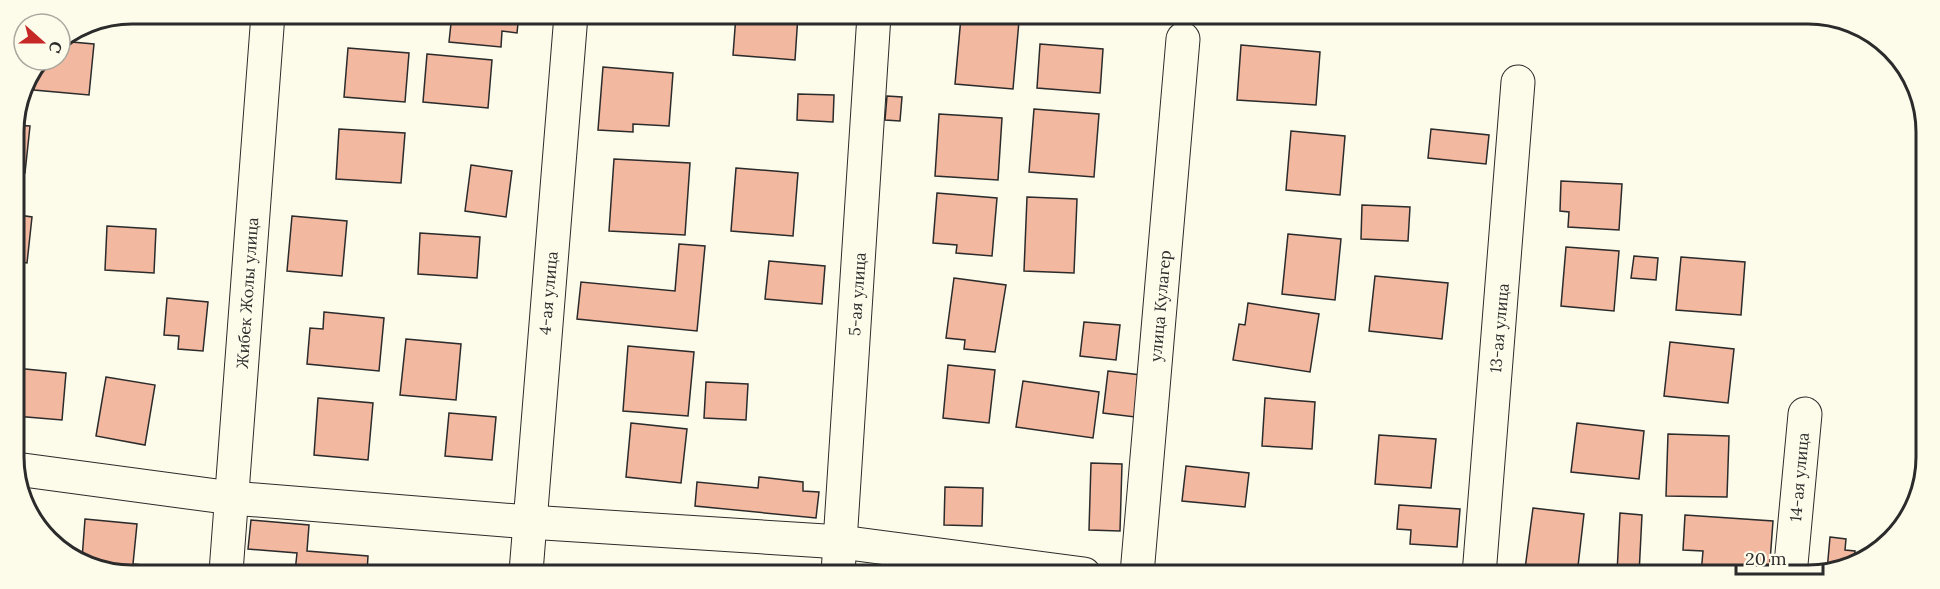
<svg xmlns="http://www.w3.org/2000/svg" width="1940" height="589" font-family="Lora,serif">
<rect width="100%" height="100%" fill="#fdfbea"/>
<!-- building -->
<g fill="#f2b8a0" stroke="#2b2b2b" stroke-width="1.5">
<polygon points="452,14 519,14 517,33 502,31 501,47 449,42"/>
<polygon points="736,15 798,15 795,60 733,55"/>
<polygon points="961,17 1019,21 1013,89 955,84"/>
<polygon points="60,41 94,44 89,95 34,90 36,67 40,60 60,60"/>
<polygon points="1040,44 1103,49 1100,93 1037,88"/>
<polygon points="1241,45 1320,52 1316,105 1237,100"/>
<polygon points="348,48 409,53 405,102 344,97"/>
<polygon points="427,54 492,60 488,108 423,102"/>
<polygon points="603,67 673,73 669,126 633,124 633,132 598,130"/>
<polygon points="798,94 834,95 833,122 797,120"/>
<polygon points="887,96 902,97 900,121 885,120"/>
<polygon points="1034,109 1099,114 1094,177 1029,172"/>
<polygon points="939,114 1002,118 998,180 935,176"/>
<polygon points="14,125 30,126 25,173 14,172"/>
<polygon points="339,129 405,133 401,183 336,179"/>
<polygon points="1431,129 1489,135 1486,164 1428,158"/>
<polygon points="1291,131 1345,136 1340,195 1286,190"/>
<polygon points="614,159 690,163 685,235 609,231"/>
<polygon points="471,165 512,171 506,217 465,211"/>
<polygon points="736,168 798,173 793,236 731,231"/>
<polygon points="1561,181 1622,184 1619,230 1568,227 1569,212 1560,211"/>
<polygon points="937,193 997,198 992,256 956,253 957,245 933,243"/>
<polygon points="1027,197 1077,199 1074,273 1024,271"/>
<polygon points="1362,205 1410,207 1408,241 1361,239"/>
<polygon points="14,206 20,207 19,215 32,217 27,263 14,261"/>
<polygon points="292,216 347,221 342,276 287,271"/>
<polygon points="107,226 156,229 154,273 105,270"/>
<polygon points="420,233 480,237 477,278 418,274"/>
<polygon points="1288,234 1341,239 1335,300 1282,294"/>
<polygon points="679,244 705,246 697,331 577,319 581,282 675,291"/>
<polygon points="1566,247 1619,251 1614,311 1561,306"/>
<polygon points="1634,256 1658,258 1656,280 1631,278"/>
<polygon points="1681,257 1745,262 1741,315 1676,310"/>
<polygon points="769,261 825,266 822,304 765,299"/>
<polygon points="1375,276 1448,283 1442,339 1369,331"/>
<polygon points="954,278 1006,285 995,352 964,349 965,340 946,338"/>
<polygon points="167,298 208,302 203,351 178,349 179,336 164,335"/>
<polygon points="1248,303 1319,314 1310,372 1233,360 1239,324 1245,325"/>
<polygon points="324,312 384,318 379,371 307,364 310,328 323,329"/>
<polygon points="1084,322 1120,325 1116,360 1080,356"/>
<polygon points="406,339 461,344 456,400 400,395"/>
<polygon points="1670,342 1734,349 1728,403 1664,396"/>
<polygon points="628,346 694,352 688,416 623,411"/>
<polygon points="948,365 995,370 989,423 943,418"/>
<polygon points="15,368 66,373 62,420 15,416"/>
<polygon points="1108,371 1141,375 1135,417 1103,413"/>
<polygon points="106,377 155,385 145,445 96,436"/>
<polygon points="1023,381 1099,392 1093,438 1016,427"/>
<polygon points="706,382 748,384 746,420 704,418"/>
<polygon points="318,398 373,403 368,460 314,455"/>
<polygon points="1265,398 1315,402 1312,449 1262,446"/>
<polygon points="449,413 496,417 492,460 445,456"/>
<polygon points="631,423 687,429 681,483 626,477"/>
<polygon points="1577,423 1644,431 1639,479 1571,472"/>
<polygon points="1668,434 1729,436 1727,497 1666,496"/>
<polygon points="1379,435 1436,439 1431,488 1375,484"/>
<polygon points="1091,463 1122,464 1120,531 1089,530"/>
<polygon points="1186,466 1249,473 1245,507 1182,501"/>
<polygon points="759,477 803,482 803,491 819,492 816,518 695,506 697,482 758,488"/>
<polygon points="945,487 983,488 982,526 944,525"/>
<polygon points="1399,505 1460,509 1457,547 1410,544 1411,530 1397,529"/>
<polygon points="1533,508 1584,514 1577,575 1525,569"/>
<polygon points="1620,513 1642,515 1639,574 1617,573"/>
<polygon points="1685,515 1773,521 1769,575 1701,574 1703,551 1683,550"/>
<polygon points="85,519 137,524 133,564 163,567 162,572 121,572 96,568 82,559"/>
<polygon points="251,520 309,525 307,551 368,556 367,572 295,572 297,553 248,549"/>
<polygon points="1830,537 1846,539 1845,550 1855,551 1854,561 1827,571"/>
<polygon points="432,566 488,569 488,572 431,572"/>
<polygon points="789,569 817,572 817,573 789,573"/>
</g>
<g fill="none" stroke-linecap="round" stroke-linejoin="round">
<!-- minor casing -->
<g stroke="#2b2b2b" stroke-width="35">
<g id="minor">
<polyline points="16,469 232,498 529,522 841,542 1084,574"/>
<polyline points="226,572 268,14"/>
<polyline points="526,572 571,15"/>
<polyline points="838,573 874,15"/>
<polyline points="1137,574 1183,39"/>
<polyline points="1479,575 1518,82"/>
<polyline points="1790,575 1805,414"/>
</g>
</g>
<!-- minor -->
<use href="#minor" stroke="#fdfbea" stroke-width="33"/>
</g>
<g text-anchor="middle" stroke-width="4.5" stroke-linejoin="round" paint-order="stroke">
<!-- street labels -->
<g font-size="16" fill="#2b2b2b" stroke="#fdfbea">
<text transform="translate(247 293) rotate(-86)" y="6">Жибек Жолы улица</text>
<text transform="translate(548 293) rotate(-85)" y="6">4-ая улица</text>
<text transform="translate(857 294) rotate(-86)" y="6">5-ая улица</text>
<text transform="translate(1160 306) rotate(-85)" y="6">улица Кулагер</text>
<text transform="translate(1499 328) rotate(-85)" y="6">13-ая улица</text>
<text transform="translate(1799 477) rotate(-85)" y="6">14-ая улица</text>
</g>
</g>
<!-- crop -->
<path d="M0 0H1940V589H0ZM132 24H1808A108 108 0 0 1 1916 132V457A108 108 0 0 1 1808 565H132A108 108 0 0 1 24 457V132A108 108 0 0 1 132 24Z" fill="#fdfbea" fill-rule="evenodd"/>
<path fill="none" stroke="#2b2b2b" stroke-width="3" d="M132 24H1808A108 108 0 0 1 1916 132V457A108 108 0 0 1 1808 565H132A108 108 0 0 1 24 457V132A108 108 0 0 1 132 24Z"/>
<!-- north arrow -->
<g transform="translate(42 42) rotate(111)"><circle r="28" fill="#fdfbea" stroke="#a9a89e" stroke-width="1.5"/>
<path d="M0-4.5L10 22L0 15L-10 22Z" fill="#c62828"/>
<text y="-9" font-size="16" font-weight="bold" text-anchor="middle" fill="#2b2b2b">С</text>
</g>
<!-- scale -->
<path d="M1736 565v9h87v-9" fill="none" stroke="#2b2b2b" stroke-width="3"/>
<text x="1745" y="565" font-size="18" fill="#2b2b2b" stroke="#fdfbea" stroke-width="4.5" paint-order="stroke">20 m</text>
</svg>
